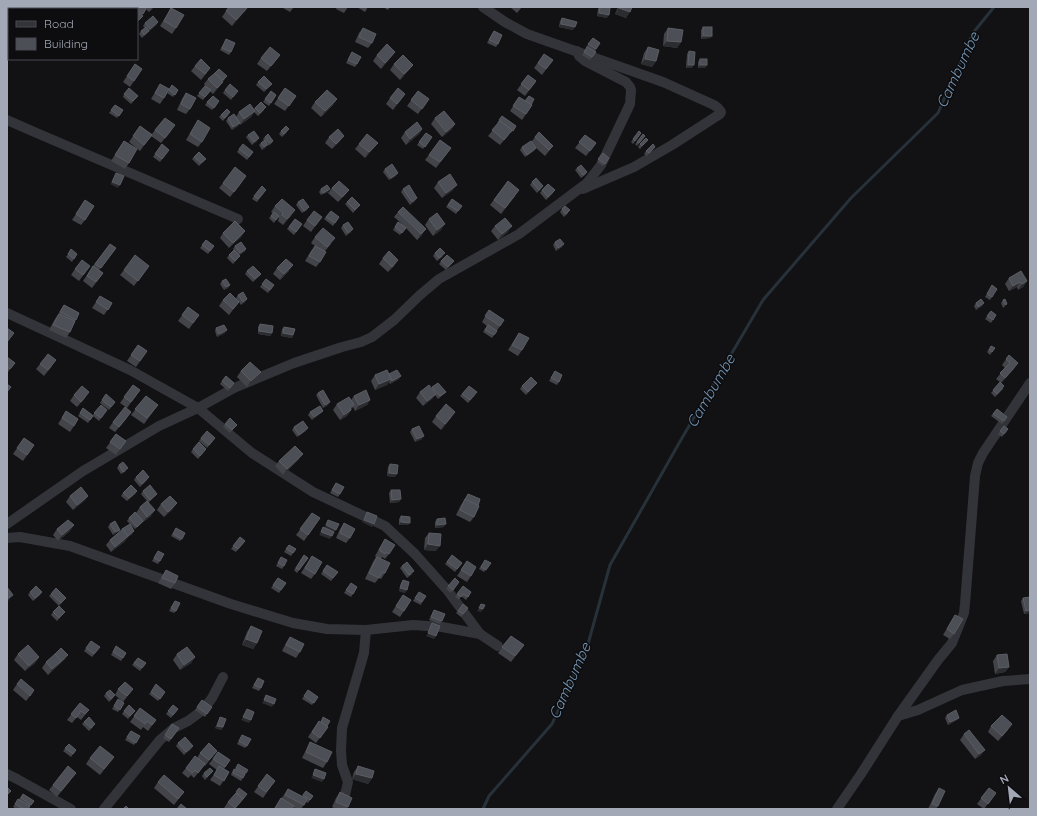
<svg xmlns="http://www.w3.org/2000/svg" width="1037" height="816" font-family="Quicksand,sans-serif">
<rect width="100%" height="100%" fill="#121214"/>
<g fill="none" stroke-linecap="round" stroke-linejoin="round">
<!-- stream -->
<polyline stroke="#273139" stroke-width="3" points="483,809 489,796 552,724 588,644 610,565 682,438 763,300 851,198 938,113 973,33 994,7"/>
<!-- street -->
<g stroke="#333439" stroke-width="10">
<polyline points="483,7 505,22 527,34 663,82 714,105 718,108 721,112 720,114 672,145 634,167 583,189"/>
<polyline points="7,120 32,131 238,219"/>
<polyline points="7,313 59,337 130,370 198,408 252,453 313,492 385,526 415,554 448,591 480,634 498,646"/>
<polyline points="7,524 83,471 159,426 198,408 234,388 294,363 342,347 361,342 372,337 394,320 420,295 439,279 519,234 587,183 601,165 630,104 631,90 630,87 626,82 585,61 579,56 577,51"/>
<polyline points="7,538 20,537 70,546 231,604 293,623 327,629 366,630 413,625 442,627 480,634"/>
<polyline points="898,716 918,710 962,690 1003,681 1030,679"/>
<polyline points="7,774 17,779 71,809"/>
<polyline points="104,809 160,740 174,728 188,721 203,710 212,698 223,677"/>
<polyline points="338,809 345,795 348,782 342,765 341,750 342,728 364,653 366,630"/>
<polyline points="837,809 861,774 898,716 938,660 952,643 964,613 965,604 975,476 978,463 983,453 1030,383"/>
</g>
</g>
<!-- wall -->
<g fill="#43444a">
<polygon points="72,7 80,7 78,9 74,9"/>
<polygon points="132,7 154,7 149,12 146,9 137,23 137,9 130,9"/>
<polygon points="248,7 232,26 222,17 226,11"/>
<polygon points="283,7 294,7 290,12 283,8"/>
<polygon points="337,7 348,7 344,13 336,9"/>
<polygon points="357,7 368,7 365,12"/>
<polygon points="383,7 390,7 388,10"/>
<polygon points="510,7 522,7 517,13"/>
<polygon points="599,7 607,18 597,16 598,9"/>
<polygon points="618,7 632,7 626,18 615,14"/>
<polygon points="171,8 176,28 172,34 160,26"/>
<polygon points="562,18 573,30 559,27 560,21"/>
<polygon points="158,22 156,25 142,38 139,34 141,31 145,28 143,26 145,23"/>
<polygon points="703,27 712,36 710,38 701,39 701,30"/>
<polygon points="363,28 372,43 368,48 355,42 359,33"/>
<polygon points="668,28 681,42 677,48 663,46 664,34"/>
<polygon points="494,31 498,44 496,47 487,43"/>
<polygon points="593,38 600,43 595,51 596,52 590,60 582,55 587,47 586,47"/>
<polygon points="226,39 231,52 229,55 220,50"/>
<polygon points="648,47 656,61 652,67 641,64 644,53"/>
<polygon points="689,51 692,68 686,68 687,54"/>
<polygon points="352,52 357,64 355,67 346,63"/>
<polygon points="395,52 391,57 381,69 373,61 377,55"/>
<polygon points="544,54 553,60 542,75 534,68"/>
<polygon points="261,58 276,60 267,71 257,64"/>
<polygon points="700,59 707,65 705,68 698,68 698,62"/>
<polygon points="135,64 142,69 130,87 123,82"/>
<polygon points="394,64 413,65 409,70 400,80 390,70"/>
<polygon points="195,66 206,74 201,80 191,71"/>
<polygon points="215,73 227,76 219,87 213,94 210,91 203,100 197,96 205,86 204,84 208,79"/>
<polygon points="528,75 536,81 525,96 517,90"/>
<polygon points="258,82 272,84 264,92 256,85"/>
<polygon points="160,84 164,98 160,104 151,99"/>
<polygon points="172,85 178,90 173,97 167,93"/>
<polygon points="285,88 296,96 285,111 274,104"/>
<polygon points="225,90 236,93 231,100 223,93"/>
<polygon points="271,91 276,95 269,106 263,102"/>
<polygon points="418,91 429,99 418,114 407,106"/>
<polygon points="186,93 190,109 186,114 177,110 182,99"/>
<polygon points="124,94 138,96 131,104 123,97"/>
<polygon points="405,94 393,110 386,104 390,98"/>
<polygon points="529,96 531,105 532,105 522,120 510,111 519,97 525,101"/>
<polygon points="337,99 333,105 321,117 311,108 315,102"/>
<polygon points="207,102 217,104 212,110 205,105"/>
<polygon points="115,105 123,110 117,118 109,113"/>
<polygon points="255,108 264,110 258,116 254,112 251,117 240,125 239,123 238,126 232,130 226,121 228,118 236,117 239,112 254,109"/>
<polygon points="230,112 223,121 219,117 221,115"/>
<polygon points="502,116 516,126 511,133 510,133 500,145 488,136 498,124 497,123"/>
<polygon points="435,118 455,124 451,130 442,137 431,124"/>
<polygon points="198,120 202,142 198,147 186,140"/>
<polygon points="140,126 152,134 155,130 171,131 161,143 151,136 140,151 129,142"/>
<polygon points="422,129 419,134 406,145 401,138 405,132"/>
<polygon points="281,131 287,132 282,137 279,134"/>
<polygon points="639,131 641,133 633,144 631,142"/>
<polygon points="426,133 432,137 423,149 417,145"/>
<polygon points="248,135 257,141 252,145 246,137"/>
<polygon points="585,135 596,143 586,156 575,148"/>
<polygon points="645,136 637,146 635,144 637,142"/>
<polygon points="265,137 273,141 271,144 267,146 267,145 265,148 262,150 259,145 261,143 264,141 263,139"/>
<polygon points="329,137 340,141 332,149 325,143"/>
<polygon points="535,137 553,146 545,156 536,148 534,151 525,157 520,150 522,147 532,141"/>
<polygon points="440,140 451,148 436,168 425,160"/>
<polygon points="124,141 129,163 125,169 111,161"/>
<polygon points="646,142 640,149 638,147 640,144"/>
<polygon points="378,143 365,158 355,149 359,144"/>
<polygon points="162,144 169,150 160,162 153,157"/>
<polygon points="655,147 647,156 644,154 646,151"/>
<polygon points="239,149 253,152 247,160 237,152"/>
<polygon points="603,153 609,158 603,166 597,162"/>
<polygon points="194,157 206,159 199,166 192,159"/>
<polygon points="577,168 587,172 585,175 581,178 575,170"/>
<polygon points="385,169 396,176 389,180 383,172"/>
<polygon points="508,181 515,196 501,214 490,205"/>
<polygon points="242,182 230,197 219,188 223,183"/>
<polygon points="438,182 453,190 442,198 434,188"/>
<polygon points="532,182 541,189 537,193 530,185"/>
<polygon points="332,188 349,190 345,195 338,202 328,193"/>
<polygon points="321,189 328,192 321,195 319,192"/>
<polygon points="403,189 415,201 410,205 401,192"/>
<polygon points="542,190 555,190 553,193 546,200 540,193"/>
<polygon points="264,193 257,202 252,199 254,196"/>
<polygon points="452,199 462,206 456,214 446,207"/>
<polygon points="85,200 85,220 81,225 72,220"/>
<polygon points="298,202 307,210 302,213 296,205"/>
<polygon points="347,202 358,207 353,213 345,204"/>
<polygon points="275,206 291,216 283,225 278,221 279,218 278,217 274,223 269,218 273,213 271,212"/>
<polygon points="562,209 568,213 564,217 560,212"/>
<polygon points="331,211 339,217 333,226 324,219"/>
<polygon points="398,212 422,235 417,240 406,228 400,235 393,230 398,222 402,224 394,217"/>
<polygon points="322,217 311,232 303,226 307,220"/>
<polygon points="295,219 302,224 294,235 287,229"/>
<polygon points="429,219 441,230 433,236 425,225"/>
<polygon points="343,225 351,232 346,236 341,228"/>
<polygon points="495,226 508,232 498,240 491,231"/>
<polygon points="245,231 241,237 229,248 220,238 223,233"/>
<polygon points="315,237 331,244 325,251 320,262 316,267 305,261 311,251 315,246 311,243"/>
<polygon points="206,240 214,246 208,254 200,248"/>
<polygon points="555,242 562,247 556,251 553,245"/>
<polygon points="110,244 116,248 99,270 103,273 92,288 83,281 93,266"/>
<polygon points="235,246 246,249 244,252 239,255 240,256 233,264 227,258 229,255 237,254 233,249"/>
<polygon points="435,253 443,256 437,261 433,256"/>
<polygon points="68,254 77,254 72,262 66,257"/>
<polygon points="383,258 394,266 388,272 379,264"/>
<polygon points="441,261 454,261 446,270 439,264"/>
<polygon points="90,266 79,281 71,275 75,269"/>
<polygon points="277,268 289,271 280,280 273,274"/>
<polygon points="124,270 145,271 134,286 120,275"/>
<polygon points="247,271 261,274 253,282 245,274"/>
<polygon points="1009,278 1027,281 1023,287 1018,290 1017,287 1009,291 1005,284"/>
<polygon points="266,279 274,285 268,293 260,287"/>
<polygon points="222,281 230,285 228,288 224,290 220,284"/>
<polygon points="992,285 992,297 990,300 985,297"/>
<polygon points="238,295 245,302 241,305 239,302 229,315 219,306 223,300 238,301 236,298"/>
<polygon points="100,296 112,303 104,315 92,308"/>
<polygon points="1003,300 1005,306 1003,308 1001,303"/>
<polygon points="976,303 984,303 982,306 976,310 974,306"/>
<polygon points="64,305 79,313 75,321 70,332 66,338 49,330 55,319"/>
<polygon points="188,307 199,315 189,329 178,321"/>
<polygon points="489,310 504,320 492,338 483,332 487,326 482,322"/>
<polygon points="991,311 996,315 991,323 985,319"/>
<polygon points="260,324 272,333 270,336 258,334 258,327"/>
<polygon points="284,327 293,335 292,338 281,336 282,329"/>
<polygon points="216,328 225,333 217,337 215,331"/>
<polygon points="519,333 522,350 518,356 508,350"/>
<polygon points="138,345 147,351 136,367 127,361"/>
<polygon points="991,346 995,348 990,355 987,352"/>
<polygon points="1009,355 1014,369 1001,383 1003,389 995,397 991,393 1000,382 996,379 1005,368 1002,365"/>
<polygon points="7,357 15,363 8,372 7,372"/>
<polygon points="40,364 52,366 44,376 36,369"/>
<polygon points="241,371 261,372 257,377 247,387 237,377"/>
<polygon points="555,371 559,382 557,385 549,381"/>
<polygon points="389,374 399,379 390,384 389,382 387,385 375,390 371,381 375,375"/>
<polygon points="222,381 234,383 228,391 220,384"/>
<polygon points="537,383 526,395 520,389 522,386"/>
<polygon points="133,385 140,390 127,408 120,403"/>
<polygon points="432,387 446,392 444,394 438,399 435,395 432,399 423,406 416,398 420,392 432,389"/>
<polygon points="318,393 328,405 323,408 316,395"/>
<polygon points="462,394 475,395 468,403 460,396"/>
<polygon points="74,395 85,398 77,407 70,401"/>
<polygon points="146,396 158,405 144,424 131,415"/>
<polygon points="354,396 370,400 367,405 355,411 353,407 347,416 340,420 333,410 337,404 351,400"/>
<polygon points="102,400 115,402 109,410 100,403"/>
<polygon points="101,405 107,410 99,421 93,416 88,423 78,416 83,408 93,415"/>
<polygon points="997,409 1007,417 1002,424 991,416"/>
<polygon points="66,411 74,426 70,432 58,424"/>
<polygon points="323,411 321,413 312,420 308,415 310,412"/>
<polygon points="436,416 451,418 441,430 432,422"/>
<polygon points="127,418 115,432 109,428 113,422"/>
<polygon points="225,424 235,427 230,433 223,427"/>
<polygon points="1004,426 1008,429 1002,437 998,434"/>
<polygon points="294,427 306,431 297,437 292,430"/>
<polygon points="412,429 422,439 415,442 410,432"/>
<polygon points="116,434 126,441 116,455 106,448"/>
<polygon points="24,438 34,445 23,461 13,454"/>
<polygon points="201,438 213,441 207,448 199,441"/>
<polygon points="193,449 206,449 198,459 191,452"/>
<polygon points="299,459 283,475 275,466 279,461"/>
<polygon points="390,464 395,477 387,476 388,467"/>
<polygon points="119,465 126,471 121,474 117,468"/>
<polygon points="136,477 147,480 140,487 134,480"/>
<polygon points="336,483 340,494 338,497 330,493"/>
<polygon points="391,490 401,499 399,502 390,503 389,493"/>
<polygon points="137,491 135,494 127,501 121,496 123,493"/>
<polygon points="143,491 157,494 148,503 151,516 143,522 135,529 127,521 129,518 136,513 140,507 147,501 141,494"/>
<polygon points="468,494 478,506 474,517 470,522 456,515 461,505"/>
<polygon points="70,496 88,496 84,501 73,510 66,502"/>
<polygon points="161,504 173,509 164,517 157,510"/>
<polygon points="312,513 320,518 304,541 296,535"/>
<polygon points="401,516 408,525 399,525 399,519"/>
<polygon points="437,519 444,527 435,528 435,522"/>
<polygon points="344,523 350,538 346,543 336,538 340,529"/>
<polygon points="110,524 120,530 118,532 113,535 108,527"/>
<polygon points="176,528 182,539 180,541 171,536"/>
<polygon points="57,529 70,531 58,541 53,535"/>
<polygon points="122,529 132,534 128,537 124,542 111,552 106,545 110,540 121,531"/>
<polygon points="429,533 436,551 424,550 425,538"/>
<polygon points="240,537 245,541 236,552 231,549"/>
<polygon points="385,539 389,554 385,559 382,557 381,559 385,573 381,579 379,578 375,583 365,579 373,562 376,557 375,556"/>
<polygon points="289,545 296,549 291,556 284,552"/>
<polygon points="158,551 160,561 158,564 152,561"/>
<polygon points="304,555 308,558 297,573 294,570"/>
<polygon points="452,555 462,563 455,572 445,564"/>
<polygon points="312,556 315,574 311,579 301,573"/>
<polygon points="281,557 284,566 282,569 276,566"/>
<polygon points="485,560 491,563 484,572 479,569"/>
<polygon points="467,561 471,576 467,582 457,576"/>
<polygon points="327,565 338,572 331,581 321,574"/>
<polygon points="402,566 412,574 407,578 400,568"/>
<polygon points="166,570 175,583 171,589 158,583 162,576"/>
<polygon points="278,578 286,583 279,593 271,588"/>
<polygon points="403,580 405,593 399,591 401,583"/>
<polygon points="459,582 451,593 446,589 448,586"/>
<polygon points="351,583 357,587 351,597 344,593"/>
<polygon points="463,586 471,592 466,600 461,596 459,600 455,597"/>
<polygon points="30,592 42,592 40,595 33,601 28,595"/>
<polygon points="419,592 422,602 421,605 413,601"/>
<polygon points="51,594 64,600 59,606 49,596"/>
<polygon points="403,595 404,611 400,617 392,612"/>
<polygon points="1030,597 1030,613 1024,614 1021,601 1023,598"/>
<polygon points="175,601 176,611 174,613 169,611"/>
<polygon points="434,610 442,621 440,624 429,620"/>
<polygon points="458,611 466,611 461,617 456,613"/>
<polygon points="53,612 65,612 57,621 51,615"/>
<polygon points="955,615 954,634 950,639 943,635"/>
<polygon points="251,626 257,643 253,649 242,645 247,632"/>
<polygon points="511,636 524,645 511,662 498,653"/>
<polygon points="290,637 300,652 296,658 282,651 286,643"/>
<polygon points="91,641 100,647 92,657 84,651"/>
<polygon points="116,646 126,653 121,661 111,655"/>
<polygon points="18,654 39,657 35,663 25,671 14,660"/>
<polygon points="177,654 195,657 191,663 180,670 173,660"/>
<polygon points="997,655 1009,667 1005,672 995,674 993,661"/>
<polygon points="66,658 48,675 42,668 46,662"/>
<polygon points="138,658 146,663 140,671 132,665"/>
<polygon points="258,678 261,688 259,691 252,688"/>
<polygon points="17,684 30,696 26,701 13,690"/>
<polygon points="118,689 133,689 123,702 115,695 113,698 109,702 104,696 106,693 115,695"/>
<polygon points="308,690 318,697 312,705 302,699"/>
<polygon points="151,692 165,692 158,701 149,694"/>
<polygon points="118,699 124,703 118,712 112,709"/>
<polygon points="202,700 212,707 205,717 195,710"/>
<polygon points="80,703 89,710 81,720 77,717 72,723 67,720"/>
<polygon points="173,705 178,709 171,718 166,714"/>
<polygon points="140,708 156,720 148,731 143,727 141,730 130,722"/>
<polygon points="124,711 135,711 128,719 122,714"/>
<polygon points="947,715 957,720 948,725 945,718"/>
<polygon points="220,717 223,727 221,730 215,728 219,720"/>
<polygon points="319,721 328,727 316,743 308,737"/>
<polygon points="84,722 93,727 89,731 82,724"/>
<polygon points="172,724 179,728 169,742 163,738"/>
<polygon points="991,726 1008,730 998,741 988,732"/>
<polygon points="131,731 140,736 134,745 125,740"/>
<polygon points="964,734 981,755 975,759 960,740"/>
<polygon points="242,735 247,746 245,748 237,744"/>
<polygon points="310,742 327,762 323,768 302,758"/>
<polygon points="178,743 191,749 184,755 176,746"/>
<polygon points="69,744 76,750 71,757 63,751"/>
<polygon points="218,752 230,760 224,769 229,772 220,786 210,780 217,770 209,764"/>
<polygon points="200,753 213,756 205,766 204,765 194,778 191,775 188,778 182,773 186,768 197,758"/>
<polygon points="90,758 110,762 100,775 86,764"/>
<polygon points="238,764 246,773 241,781 231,775 232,772 234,769 235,769"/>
<polygon points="358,766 372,778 368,784 352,779 354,772"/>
<polygon points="213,771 205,780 202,776 204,773"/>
<polygon points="267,774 275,781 263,798 254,792"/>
<polygon points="72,778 57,797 49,790 53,785"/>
<polygon points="158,782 180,797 174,805 154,788"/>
<polygon points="939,788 938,806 936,809 928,809 935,794"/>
<polygon points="989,788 996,793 984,809 977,804"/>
<polygon points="288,789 302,796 306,791 313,796 308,803 306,802 301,809 297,809 293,807 292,809 274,809"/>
<polygon points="340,792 348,807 346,809 336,809 332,807 336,798"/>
<polygon points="23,794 34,801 28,809 17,809 13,807 18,799 19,799"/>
<polygon points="245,797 235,809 226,809 224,808 228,802"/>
</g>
<!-- shaded-wall -->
<g fill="#2b2c30">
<polygon points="248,7 246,10 232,26 236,20"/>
<polygon points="619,8 630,12 626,18 615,14"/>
<polygon points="599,13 609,15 607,18 597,16"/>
<polygon points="158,22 156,25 142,38 144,35"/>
<polygon points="561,24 575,27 573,30 559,27"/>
<polygon points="703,36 712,36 710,38 701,39"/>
<polygon points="667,41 681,42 677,48 663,46"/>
<polygon points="395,52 391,57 381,69 385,63"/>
<polygon points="645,59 656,61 652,67 641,64"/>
<polygon points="413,65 409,70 400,80 404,74"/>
<polygon points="688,65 694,65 692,68 686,68"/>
<polygon points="700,65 707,65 705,68 698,68"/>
<polygon points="210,68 206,74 201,80 205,74"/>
<polygon points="223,82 219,87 213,94 217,88"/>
<polygon points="405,94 401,100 393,110 397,104"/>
<polygon points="337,99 333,105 321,117 325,111"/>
<polygon points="255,111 251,117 240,125 244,119"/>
<polygon points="240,123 238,126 232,130 233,127"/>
<polygon points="455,124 451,130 442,137 446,132"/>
<polygon points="422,129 419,134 406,145 410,139"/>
<polygon points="512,130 508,136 500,145"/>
<polygon points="344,136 340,141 332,149 336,144"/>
<polygon points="259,138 257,141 252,145 254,142"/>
<polygon points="378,143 374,148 365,158 369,152"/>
<polygon points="267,145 265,148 262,150 264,147"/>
<polygon points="536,148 534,151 525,157 527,155"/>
<polygon points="398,173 396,176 389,180 391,178"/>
<polygon points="112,182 120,185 118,188 110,184"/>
<polygon points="457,185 453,190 442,198 446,193"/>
<polygon points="330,189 328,192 321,195 323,193"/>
<polygon points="349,190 345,195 338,202 342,197"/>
<polygon points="417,198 415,201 410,205 412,202"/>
<polygon points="309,207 307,210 302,213 304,211"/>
<polygon points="295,210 291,216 283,225 287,219"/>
<polygon points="445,224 441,230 433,236 437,230"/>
<polygon points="512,226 508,232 498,240 502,234"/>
<polygon points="353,229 351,232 346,236 348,233"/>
<polygon points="426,229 422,235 417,240 421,234"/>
<polygon points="245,231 241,237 229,248 233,243"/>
<polygon points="564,244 562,247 556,251 558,248"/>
<polygon points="246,249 244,252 239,256 240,253"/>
<polygon points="398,260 394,266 388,272 392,267"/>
<polygon points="293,265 289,271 280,280 284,274"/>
<polygon points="1027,281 1023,287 1018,290 1022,284"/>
<polygon points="1020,282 1017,287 1009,291 1013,286"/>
<polygon points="230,285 228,288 224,290 226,287"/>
<polygon points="247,299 245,302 241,305 243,302"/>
<polygon points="984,303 982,306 976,310 978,307"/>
<polygon points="227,330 225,333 217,337 219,334"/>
<polygon points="259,331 272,333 270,336 258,334"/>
<polygon points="283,333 293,335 292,338 281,336"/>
<polygon points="1018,363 1014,369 1001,383 1005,378"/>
<polygon points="261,372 257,377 247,387 251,381"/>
<polygon points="401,376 399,379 390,384 392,381"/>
<polygon points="391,379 387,385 375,390 379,384"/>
<polygon points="89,392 85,398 77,407"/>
<polygon points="436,394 432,399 423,406 427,401"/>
<polygon points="370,400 367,405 355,411 359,405"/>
<polygon points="330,402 328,405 323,408 325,405"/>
<polygon points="354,405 347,416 340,420 350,408"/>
<polygon points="323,411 321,413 312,420 314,417"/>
<polygon points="455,412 451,418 441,430 445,424"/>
<polygon points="308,428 306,431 297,437 299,435"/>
<polygon points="424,436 422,439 415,442 417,439"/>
<polygon points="303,454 299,459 283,475 287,469"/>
<polygon points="389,473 397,474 395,477 387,476"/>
<polygon points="149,477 147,480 140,487 142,484"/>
<polygon points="88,496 84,501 73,510 77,505"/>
<polygon points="401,499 399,502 390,503 392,500"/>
<polygon points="177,503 173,509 164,517 168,512"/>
<polygon points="155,510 151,516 143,522 147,517"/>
<polygon points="364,520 374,524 372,527 362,522"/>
<polygon points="401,522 410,523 408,525 399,525"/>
<polygon points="446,524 444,527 435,528 437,525"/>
<polygon points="74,525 70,531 58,541 62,535"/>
<polygon points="326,525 336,530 334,532 324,528"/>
<polygon points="120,530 118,532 113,535 115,532"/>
<polygon points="134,531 132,534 128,537 124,542 111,552 115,547 127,536"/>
<polygon points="321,532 332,536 330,539 319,535"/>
<polygon points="428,544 440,546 436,551 424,550"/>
<polygon points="400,588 407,590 405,593 399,591"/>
<polygon points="13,595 9,600 7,602 7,599"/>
<polygon points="479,608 483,609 481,612 477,611"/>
<polygon points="1030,610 1030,613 1024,614 1026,611"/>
<polygon points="428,633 436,636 434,639 426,636"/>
<polygon points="246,639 257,643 253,649 242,645"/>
<polygon points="39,657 35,663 25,671 29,666"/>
<polygon points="195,657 191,663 180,670 184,665"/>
<polygon points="61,661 57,666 48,675 52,669"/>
<polygon points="1009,667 1005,672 995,674 999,668"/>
<polygon points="264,700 274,704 272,707 262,703"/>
<polygon points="243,717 251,720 249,723 241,720"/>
<polygon points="959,718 957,720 948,725 950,722"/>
<polygon points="1012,724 1008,730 998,741 1002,736"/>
<polygon points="217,726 223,727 221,730 215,728"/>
<polygon points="193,746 191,749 184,755 186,752"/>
<polygon points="985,750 981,755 975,759 979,754"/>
<polygon points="76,773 72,778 57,797 61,791"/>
<polygon points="356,774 372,778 368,784 352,779"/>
<polygon points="313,775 324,779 322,782 311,778"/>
</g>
<!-- building -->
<g fill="#4d4f56" stroke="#5b5d65">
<rect x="24" y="7" width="10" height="2"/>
<polygon points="134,7 144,7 146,9 143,14"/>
<polygon points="229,7 248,7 236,20 226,11"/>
<polygon points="600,7 610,8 609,15 599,13"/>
<polygon points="620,7 632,7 630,12 619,8"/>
<polygon points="171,8 184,15 176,28 164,21"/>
<polygon points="138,12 143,16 139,20 137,19 137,13"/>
<polygon points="153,16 158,22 150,29 145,23"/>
<polygon points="562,18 577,22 575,27 561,24"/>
<polygon points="146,27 149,31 144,35 141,31"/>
<rect x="703" y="27" width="9" height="9"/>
<polygon points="363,28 376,34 372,43 359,37"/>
<polygon points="668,28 683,30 681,42 667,41"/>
<polygon points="494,31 502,35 498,44 489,40"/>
<polygon points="593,38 600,43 596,49 588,44"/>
<polygon points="226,39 235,43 231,52 222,48"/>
<polygon points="387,44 395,52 385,63 377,55"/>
<polygon points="270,47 280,55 271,66 261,58"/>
<polygon points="587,47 596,52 592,57 584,52"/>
<polygon points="648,47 659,50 656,61 645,59"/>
<polygon points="689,51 695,52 694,65 688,65"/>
<polygon points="352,52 361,57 357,64 348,60"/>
<polygon points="544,54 553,60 546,69 538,63"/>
<polygon points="403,55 413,65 404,74 394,64"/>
<polygon points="201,59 210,68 205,74 195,66"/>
<rect x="700" y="59" width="7" height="6"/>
<polygon points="135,64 142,69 134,81 127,76"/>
<polygon points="219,69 227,76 223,80 215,73"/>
<polygon points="215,73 223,82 217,88 208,79"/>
<polygon points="528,75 536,81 529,90 521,84"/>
<polygon points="264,76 272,84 266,89 258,82"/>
<polygon points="160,84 169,89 164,98 155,93"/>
<polygon points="230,84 238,91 233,97 225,90"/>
<polygon points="172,85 178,90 175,95 169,90"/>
<polygon points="205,86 211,90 205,97 199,93"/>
<polygon points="129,88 138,96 133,101 124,94"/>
<polygon points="285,88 296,96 289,106 278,98"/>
<polygon points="398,88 405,94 397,104 390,98"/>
<polygon points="327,90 337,99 325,111 315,102"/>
<polygon points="271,91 276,95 271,103 265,99"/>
<polygon points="418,91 429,99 422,109 411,100"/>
<polygon points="186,93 196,98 190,109 181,104"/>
<polygon points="213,96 219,101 214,108 207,102"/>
<polygon points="529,96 534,99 531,105 525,101"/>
<polygon points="519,97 532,105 526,114 513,106"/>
<polygon points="261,102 266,107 260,113 255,108"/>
<polygon points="250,104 255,111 244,119 239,112"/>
<polygon points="115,105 123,110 119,116 111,110"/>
<polygon points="227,109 230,112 225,118 221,115"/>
<polygon points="444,111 455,124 446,132 435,118"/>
<polygon points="234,114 240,123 233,127 228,118"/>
<polygon points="502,116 516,126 513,131 499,120"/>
<polygon points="165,118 175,125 165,138 155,130"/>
<polygon points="198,120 210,128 202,142 190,134"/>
<polygon points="500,121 512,130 504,140 492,130"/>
<polygon points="417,122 422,129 410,139 405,132"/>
<polygon points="140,126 152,135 144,145 133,136"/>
<polygon points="286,126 289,129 284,134 281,131"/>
<polygon points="338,129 344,136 336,144 329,137"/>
<polygon points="254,131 259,138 254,142 248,135"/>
<polygon points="639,131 641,133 635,141 633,139"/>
<polygon points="539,132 553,146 549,150 535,137"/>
<polygon points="426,133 432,137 425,147 419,142"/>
<polygon points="268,134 273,141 269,143 265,137"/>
<polygon points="367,134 378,143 369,152 359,144"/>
<polygon points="643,134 645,136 639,143 637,142"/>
<polygon points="585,135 596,143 590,151 579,142"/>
<polygon points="646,138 648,140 642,146 640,144"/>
<polygon points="265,140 267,145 264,147 261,143"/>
<polygon points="440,140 451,148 440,162 429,155"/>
<polygon points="124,141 137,149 129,163 115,155"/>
<polygon points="531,141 536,148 527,155 522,147"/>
<polygon points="162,144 169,150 162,159 155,154"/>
<polygon points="243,144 253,152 249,157 239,149"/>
<polygon points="653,144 655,147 649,153 646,151"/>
<polygon points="199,152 206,159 201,163 194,157"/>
<polygon points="603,153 609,158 605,164 598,159"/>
<polygon points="392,164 398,173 391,178 385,169"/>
<polygon points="581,165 587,172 583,175 577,168"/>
<polygon points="235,167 246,176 234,192 223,183"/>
<polygon points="116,173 124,176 120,185 112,182"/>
<polygon points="450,174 457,185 446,193 438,182"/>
<polygon points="536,178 543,186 539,190 532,182"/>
<polygon points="339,181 349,190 342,197 332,188"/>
<polygon points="508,181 519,190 505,208 494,200"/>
<polygon points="548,184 555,190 548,197 542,190"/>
<polygon points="327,185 330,189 323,193 321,189"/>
<polygon points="409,185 417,198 412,202 403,189"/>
<polygon points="262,186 266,190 258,199 254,196"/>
<polygon points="352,197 360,205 355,210 347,202"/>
<polygon points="282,199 295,210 287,219 282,215 283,213 275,206"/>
<polygon points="303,199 309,207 304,211 298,202"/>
<polygon points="452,199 462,206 458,211 448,205"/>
<polygon points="85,200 94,206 85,220 76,214"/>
<polygon points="565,206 570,210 566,214 562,209"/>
<polygon points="403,207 426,229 421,234 398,212"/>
<polygon points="314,211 322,217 315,226 307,220"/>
<polygon points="331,211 339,217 335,223 326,217"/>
<polygon points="274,212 279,216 276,220 271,216"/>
<polygon points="437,213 445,224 437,230 429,219"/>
<polygon points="505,218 512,226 502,234 495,226"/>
<polygon points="295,219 302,224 296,232 289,227"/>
<polygon points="235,221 245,231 233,243 223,233"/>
<polygon points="348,222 353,229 348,233 343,225"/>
<polygon points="398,222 406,228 402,233 395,227"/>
<polygon points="323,228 335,238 327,247 315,237"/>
<polygon points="560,239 564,244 558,248 555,242"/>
<polygon points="206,240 214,246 210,251 202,245"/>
<polygon points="241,242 246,249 240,253 235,246"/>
<polygon points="110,244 116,248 101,268 95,264"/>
<polygon points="315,246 326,252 320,262 309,256"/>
<polygon points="440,248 445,253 439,258 435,253"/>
<polygon points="71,249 77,254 74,259 68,254"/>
<polygon points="234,250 240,256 235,261 229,255"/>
<polygon points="389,251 398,260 392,267 383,258"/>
<polygon points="135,255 149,266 138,281 124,270"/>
<polygon points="447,255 454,261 448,267 441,261"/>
<polygon points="286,259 293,265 284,274 277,268"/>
<polygon points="82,260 90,266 83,275 75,269"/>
<polygon points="93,266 103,273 96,282 87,276"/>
<polygon points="253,266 261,274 255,279 247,271"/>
<polygon points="1021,271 1027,281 1022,284 1020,282 1013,286 1009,278"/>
<polygon points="226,279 230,285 226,287 222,281"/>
<polygon points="266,279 274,285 270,290 262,284"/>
<polygon points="992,285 997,289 992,297 987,294"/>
<polygon points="243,292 247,299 243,302 238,295"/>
<polygon points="230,293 239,302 233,309 223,300"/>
<polygon points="100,296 112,303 108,310 96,302"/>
<polygon points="981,299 984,303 978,307 976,303"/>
<polygon points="1005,299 1007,304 1005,305 1003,300"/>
<polygon points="64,305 79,313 76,320 60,312"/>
<polygon points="188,307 199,315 193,323 182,315"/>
<polygon points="489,310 504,320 500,326 485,316"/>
<polygon points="991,311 996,315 993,320 987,316"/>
<polygon points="59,314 75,321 70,332 53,325"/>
<polygon points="260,324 273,326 272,333 259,331"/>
<polygon points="224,325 227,330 219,334 216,328"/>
<polygon points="488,325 497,331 494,335 485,330"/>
<polygon points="284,327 295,329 293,335 283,333"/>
<polygon points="7,328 14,333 7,342"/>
<polygon points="519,333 529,338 522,350 512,345"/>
<polygon points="138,345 147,351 140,361 131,355"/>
<polygon points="991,346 995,348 992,352 989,350"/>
<polygon points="48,354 56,360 48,370 40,364"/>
<polygon points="1009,355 1018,363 1005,378 1000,373 1010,363 1006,359"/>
<polygon points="7,357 15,363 10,369 7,367"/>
<polygon points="250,362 261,372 251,381 241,371"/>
<polygon points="387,370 391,379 379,384 375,375"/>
<polygon points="397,370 401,376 392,381 389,374"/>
<polygon points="555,371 562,375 559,382 551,378"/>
<polygon points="226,376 234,383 230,388 222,381"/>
<polygon points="531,377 537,383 528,392 522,386"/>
<polygon points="1000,382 1004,386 997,394 993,390"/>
<polygon points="438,383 446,392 440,396 432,387"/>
<polygon points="7,384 11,387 7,392"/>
<polygon points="133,385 140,390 131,402 124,397"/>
<polygon points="429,385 436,394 427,401 420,392"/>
<polygon points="82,386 89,392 81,402 74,395"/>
<polygon points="469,386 477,392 470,400 462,394"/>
<polygon points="323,390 330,402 325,405 318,393"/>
<polygon points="366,390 370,400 359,405 354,396"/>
<polygon points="106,394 115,402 111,407 102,400"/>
<polygon points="146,396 158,405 147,418 135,409"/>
<polygon points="349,397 354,405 350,408 351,410 344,415 337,404"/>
<polygon points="446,404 455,412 445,424 436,416"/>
<polygon points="101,405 107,410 101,418 94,413"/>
<polygon points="320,406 323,411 314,417 310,412"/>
<polygon points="125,407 131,412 119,427 113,422"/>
<polygon points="83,408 93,416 90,420 80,413"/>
<polygon points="997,409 1007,417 1004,421 993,414"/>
<polygon points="66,411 78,419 74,426 62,418"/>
<polygon points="230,418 237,425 232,430 225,424"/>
<polygon points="303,421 308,428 299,435 294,427"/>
<polygon points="419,426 424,436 417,439 412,429"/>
<polygon points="1004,426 1008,429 1004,434 1000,431"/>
<polygon points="207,431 215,438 209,445 201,438"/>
<polygon points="116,434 126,441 120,449 110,442"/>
<polygon points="24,438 34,445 27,455 17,448"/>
<polygon points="199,442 206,449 200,456 193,449"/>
<polygon points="295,446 303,454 287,469 279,461"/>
<polygon points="123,462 128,468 123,472 119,465"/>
<polygon points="390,464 398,465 397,474 389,473"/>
<polygon points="143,470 149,477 142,484 136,477"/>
<polygon points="336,483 344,487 340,494 332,490"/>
<polygon points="131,485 137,491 129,498 123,493"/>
<polygon points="150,485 157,494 150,500 143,491"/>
<polygon points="81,487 88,496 77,505 70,496"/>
<polygon points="391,490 400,490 401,499 392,500"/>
<polygon points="468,494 480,499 478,506 465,500"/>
<polygon points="170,496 177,503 168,512 161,504"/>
<polygon points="465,499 479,506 474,517 460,510"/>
<polygon points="147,501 155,510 147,517 140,507"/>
<polygon points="135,512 143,521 137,527 129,518"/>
<polygon points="367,512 377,516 374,524 364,520"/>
<polygon points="312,513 320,518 308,535 300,529"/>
<polygon points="401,516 410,517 410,523 401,522"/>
<polygon points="445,518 446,524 437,525 437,519"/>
<polygon points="68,520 74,525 62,535 57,529"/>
<polygon points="328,520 339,524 336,530 326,525"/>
<polygon points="115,521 120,530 115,532 110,524"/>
<polygon points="344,523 355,529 350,538 340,533"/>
<polygon points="130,524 134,531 128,536 122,529"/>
<polygon points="323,527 334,532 332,536 321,532"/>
<polygon points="176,528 185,533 182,539 173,534"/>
<polygon points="123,529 128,536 115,547 110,540"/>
<polygon points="429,533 441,534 440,546 428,544"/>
<polygon points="240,537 245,541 238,549 233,546"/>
<polygon points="385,539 395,545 389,554 386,552 385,554 379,550"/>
<polygon points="289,545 296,549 293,553 286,549"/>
<polygon points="158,551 164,554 160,561 154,558"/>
<polygon points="304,555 308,558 299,570 296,568"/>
<polygon points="452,555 462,563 457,569 447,562"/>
<polygon points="312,556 322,562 315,574 305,568"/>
<polygon points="281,557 287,560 284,566 278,563"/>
<polygon points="377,557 390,563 385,573 382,572 379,578 369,573"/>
<polygon points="485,560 491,563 486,570 481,567"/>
<polygon points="467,561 476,567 471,576 461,570"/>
<polygon points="407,562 414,571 409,575 402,566"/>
<polygon points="327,565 338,572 333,578 323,571"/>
<polygon points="166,570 178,576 175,583 162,578"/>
<polygon points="278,578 286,583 281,590 273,585"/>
<polygon points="455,578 459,582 453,590 448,586"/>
<polygon points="403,580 409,582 407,590 400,588"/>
<polygon points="351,583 357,587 353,594 346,590"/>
<polygon points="36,586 42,592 35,598 30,592"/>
<polygon points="463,586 471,592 468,597 463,594 461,597 457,594"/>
<polygon points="7,587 13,595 7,599"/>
<polygon points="56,588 66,598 61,603 51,594"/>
<polygon points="419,592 426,596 422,602 415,598"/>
<polygon points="403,595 411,600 404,611 396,606"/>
<polygon points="1030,597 1030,610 1026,611 1023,598"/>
<polygon points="175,601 180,603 176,611 171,608"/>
<polygon points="463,604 468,608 463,614 458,611"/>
<polygon points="481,604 485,605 483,609 479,608"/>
<polygon points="59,606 65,612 59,618 53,612"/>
<polygon points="434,610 445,614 442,621 431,617"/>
<polygon points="955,615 963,619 954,634 947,629"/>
<polygon points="432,623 440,626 436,636 428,633"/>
<polygon points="251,626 262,631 257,643 246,639"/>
<polygon points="511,636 524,645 515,656 502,647"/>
<polygon points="290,637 304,644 300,652 286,645"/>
<polygon points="91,641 100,647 94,654 86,648"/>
<polygon points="28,645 39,657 29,666 18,654"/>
<polygon points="116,646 126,653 123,658 113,652"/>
<polygon points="187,647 195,657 184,665 177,654"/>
<polygon points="61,648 68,655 61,661 55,654"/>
<polygon points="55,654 61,661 52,669 46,662"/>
<polygon points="1007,654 1009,667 999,668 997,655"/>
<polygon points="138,658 146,663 142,668 134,663"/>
<polygon points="258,678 264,681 261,688 254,685"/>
<polygon points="21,679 34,690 30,696 17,684"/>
<polygon points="125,682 133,689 127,696 118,689"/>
<polygon points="156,684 165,692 160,699 151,692"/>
<polygon points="110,690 115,695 111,699 106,693"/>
<polygon points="308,690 318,697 314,703 304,696"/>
<polygon points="266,695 276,699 274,704 264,700"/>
<polygon points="118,699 124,703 120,710 114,706"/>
<polygon points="202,700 212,707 207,714 197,707"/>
<polygon points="80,703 89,710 85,714 81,711 76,718 71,714"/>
<polygon points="129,705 135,711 130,716 124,711"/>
<polygon points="173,705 178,709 173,715 168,711"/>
<polygon points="140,708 156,720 152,725 147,721 145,724 134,716"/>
<polygon points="247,709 254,712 251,720 243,717"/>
<polygon points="956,710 959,718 950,722 947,715"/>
<polygon points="1002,715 1012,724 1002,736 991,726"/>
<polygon points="89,717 95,724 91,728 84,722"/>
<polygon points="220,717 226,719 223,727 217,726"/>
<polygon points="323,717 330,721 327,726 321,722"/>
<polygon points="319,721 328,727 320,738 312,732"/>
<polygon points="172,724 179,728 171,739 165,735"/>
<polygon points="969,730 985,750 979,754 964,734"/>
<polygon points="131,731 140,736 136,743 127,737"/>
<polygon points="242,735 251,739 247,746 239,741"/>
<polygon points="185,737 193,746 186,752 178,743"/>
<polygon points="310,742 332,752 327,762 306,752"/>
<polygon points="209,743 217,751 209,760 200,753"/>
<polygon points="69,744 76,750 73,754 65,748"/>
<polygon points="100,746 114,757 104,769 90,758"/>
<polygon points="218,752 230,760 225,767 213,759"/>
<polygon points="195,756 205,764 198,773 195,770 192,773 186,768"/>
<polygon points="238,764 248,770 246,773 236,768"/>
<polygon points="68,766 76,773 61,791 53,785"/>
<polygon points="219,766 229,772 224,781 214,775"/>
<polygon points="358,766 374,771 372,778 356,774"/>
<polygon points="210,768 213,771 207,777 204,773"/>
<polygon points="234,769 245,774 243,778 233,773"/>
<polygon points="315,769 326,773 324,779 313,775"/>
<polygon points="267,774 275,781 266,792 258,786"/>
<polygon points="164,775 184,792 178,799 158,782"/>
<polygon points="7,787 11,791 7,795"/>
<polygon points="239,788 247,794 243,799 236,792"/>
<polygon points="939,788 945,791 938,806 932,804"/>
<polygon points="989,788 996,793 988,804 981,798"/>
<polygon points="288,789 307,799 304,805 285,795"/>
<polygon points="306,791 313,796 310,800 303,795"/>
<polygon points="340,792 352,798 348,807 336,802"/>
<polygon points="236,793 243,799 235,808 228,802"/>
<polygon points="23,794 34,801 31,805 21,798"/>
<polygon points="281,798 294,806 292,809 277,809 275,808"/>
<polygon points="18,799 30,806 28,809 24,809 15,804"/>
<polygon points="181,804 187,809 177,809"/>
<polygon points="126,806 129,809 123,809"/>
</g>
<g text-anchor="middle" stroke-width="3" stroke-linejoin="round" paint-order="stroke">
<!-- water labels -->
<g font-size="15" font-style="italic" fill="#7596b5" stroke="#0d0d0f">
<text transform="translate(958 70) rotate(-65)" y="5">Cambumbe</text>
<text transform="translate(711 391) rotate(-60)" y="5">Cambumbe</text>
<text transform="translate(570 681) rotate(-66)" y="5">Cambumbe</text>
</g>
</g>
<!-- border -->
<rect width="1037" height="816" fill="none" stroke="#a2a8b6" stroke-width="16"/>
<!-- legend -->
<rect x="8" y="8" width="130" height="52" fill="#0d0d0f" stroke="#494b52"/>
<rect x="16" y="21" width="20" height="6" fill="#333439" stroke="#494b52"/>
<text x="44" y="28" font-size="12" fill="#a2a8b6">Road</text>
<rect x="16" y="38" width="20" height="12" fill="#4d4f56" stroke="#494b52"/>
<text x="44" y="48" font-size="12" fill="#a2a8b6">Building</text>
<!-- north arrow -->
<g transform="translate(1009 788) rotate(332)" stroke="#0d0d0f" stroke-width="3" paint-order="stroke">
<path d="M0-3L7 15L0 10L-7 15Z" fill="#a2a8b6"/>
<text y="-6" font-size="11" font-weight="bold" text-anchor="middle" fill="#a2a8b6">N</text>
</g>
</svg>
